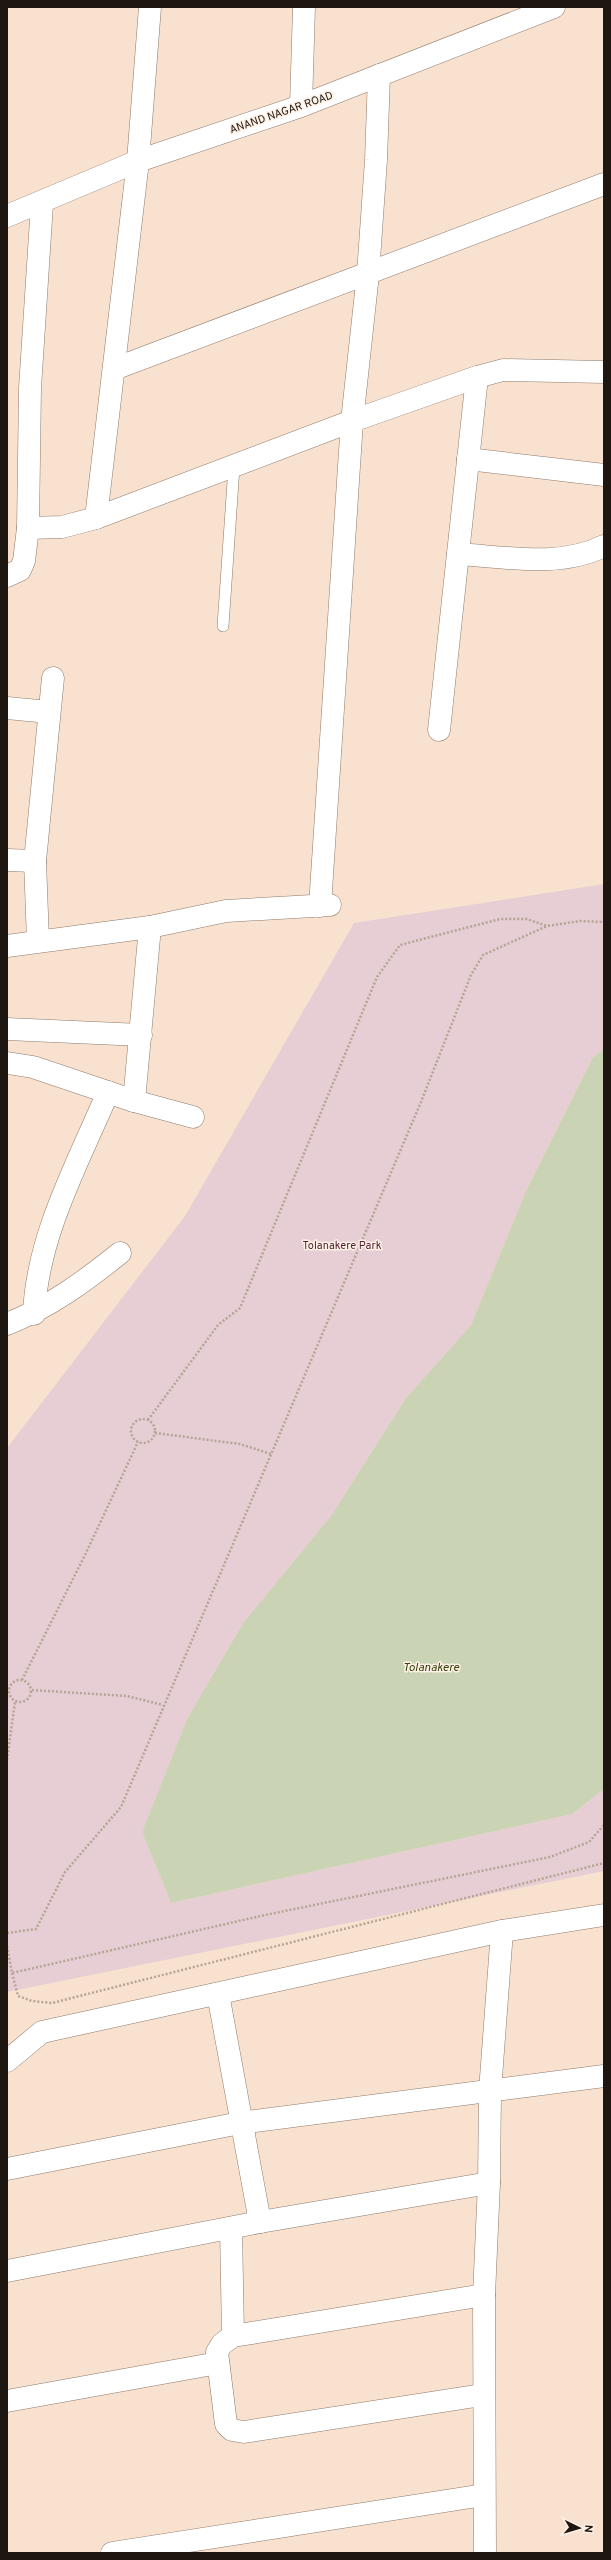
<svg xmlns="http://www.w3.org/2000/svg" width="611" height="2560" font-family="Overpass,sans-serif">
<rect width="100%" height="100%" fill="#f8e2cf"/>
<!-- green -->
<polygon fill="#e6ced4" points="604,884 604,1049 593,1057 526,1191 471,1325 406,1398 331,1516 243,1623 187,1719 142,1832 171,1903 572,1814 604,1789 604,1871 7,1992 7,1448 185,1216 354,923"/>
<!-- water -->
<polygon fill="#cad4b4" points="604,1049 604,1789 572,1814 171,1903 142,1832 187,1719 243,1623 331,1516 406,1398 471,1325 526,1191 593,1057"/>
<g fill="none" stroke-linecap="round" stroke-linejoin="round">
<!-- service casing -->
<g stroke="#8f7a6a" stroke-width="12">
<polyline id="service" points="223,626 234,467"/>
</g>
<!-- minor casing -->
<g stroke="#8f7a6a" stroke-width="23">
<g id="minor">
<polyline points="301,106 304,7"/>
<polyline points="114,369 604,184"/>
<polyline points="468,459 604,475"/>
<polyline points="96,518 138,161 150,7"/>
<polyline points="28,528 62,527 96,518 352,421 477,377 503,370 604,372"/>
<path d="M458,554C507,557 559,568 604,546"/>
<polyline points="7,576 20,570 24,561 28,528 30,388 42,204"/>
<polyline points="7,708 49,712"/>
<polyline points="439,730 477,377"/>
<polyline points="7,860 35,861"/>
<polyline points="320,906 352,421 368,274 376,160 379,75"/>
<polyline points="38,941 35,861 53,678"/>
<polyline points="7,946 150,927 226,911 330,905"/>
<polyline points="7,1029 141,1035"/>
<polyline points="7,1063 33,1067 134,1101 193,1117"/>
<polyline points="134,1101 150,927"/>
<path d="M34,1314C37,1236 78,1163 108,1092"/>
<path d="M7,1324C50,1307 85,1281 120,1253"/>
<polyline points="218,1994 260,2222"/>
<polyline points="7,2169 240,2123 604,2076"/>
<polyline points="231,2228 233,2336"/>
<polyline points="7,2271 260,2222 489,2183"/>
<polyline points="482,2395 244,2432 232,2430 226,2424 217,2352 222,2344 233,2336 484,2295"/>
<polyline points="7,2401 218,2363"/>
<polyline points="112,2553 484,2495"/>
<polyline points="485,2553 484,2295 489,2183 490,2091 502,1931"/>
</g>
</g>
<!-- tertiary casing -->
<g stroke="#8f7a6a" stroke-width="23">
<g id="tertiary">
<polyline points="7,216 138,161 301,106 554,7"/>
<polyline points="7,2061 42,2032 502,1931 604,1915"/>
</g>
</g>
<!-- path -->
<g stroke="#b6a495" stroke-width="2.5" stroke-dasharray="2 2" stroke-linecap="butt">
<circle cx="143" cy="1431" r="12"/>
<polyline points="148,1420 218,1325 240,1308 377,977 400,945 500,919 527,919 547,926 580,921 604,922"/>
<polyline points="155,1433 240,1444 271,1454"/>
<circle cx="20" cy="1691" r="11"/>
<polyline points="22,1680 85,1555 138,1442"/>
<polyline points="32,1690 127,1696 163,1705"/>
<polyline points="7,1760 15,1702"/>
<polyline points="7,1933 36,1929 65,1872 121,1807 421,1102 471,975 483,955 547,926"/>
<polyline points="7,1946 12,1973 265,1915 550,1857 589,1842 604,1825"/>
<polyline points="12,1973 18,1996 32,2001 52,2003 604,1863"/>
</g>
<!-- service -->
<use href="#service" stroke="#fff" stroke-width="11"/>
<!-- minor -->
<use href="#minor" stroke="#fff" stroke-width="22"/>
<!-- tertiary -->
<use href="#tertiary" stroke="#fff" stroke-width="22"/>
</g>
<g text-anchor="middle" stroke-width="3" stroke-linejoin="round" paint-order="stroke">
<!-- street labels -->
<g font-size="11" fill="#1e1610" stroke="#fff1e6">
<text transform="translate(281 112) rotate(-19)" y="4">ANAND NAGAR ROAD</text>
</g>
<!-- park labels -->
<g font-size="11" fill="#542334" stroke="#fff1e6">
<text x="342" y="1249">Tolanakere Park</text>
</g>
<!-- water labels -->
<g font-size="12" font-style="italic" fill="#35410d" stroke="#fff1e6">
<text x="431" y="1671">Tolanakere</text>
</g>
</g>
<!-- border -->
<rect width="611" height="2560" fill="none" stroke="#1e1610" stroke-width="16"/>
<!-- north arrow -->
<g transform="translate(579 2528) rotate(95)" stroke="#fff1e6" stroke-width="3" paint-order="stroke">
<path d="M0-3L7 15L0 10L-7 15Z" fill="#1e1610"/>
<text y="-6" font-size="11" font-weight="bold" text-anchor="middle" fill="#1e1610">N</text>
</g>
</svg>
